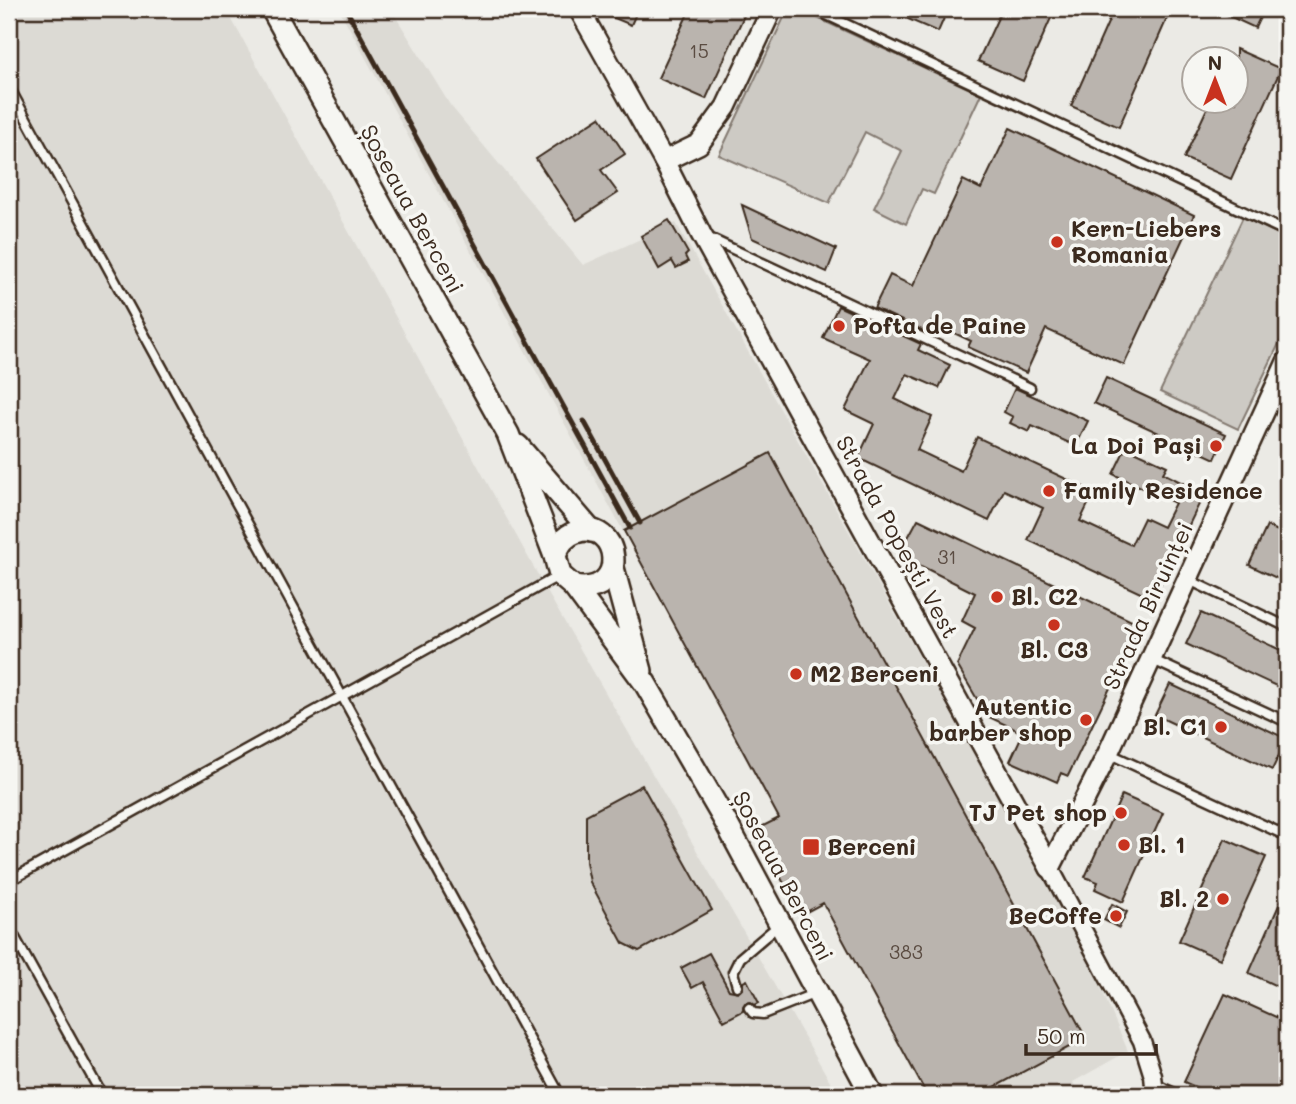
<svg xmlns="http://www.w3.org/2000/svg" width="1296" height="1104" font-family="Mali,sans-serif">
<rect width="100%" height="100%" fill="#ebeae5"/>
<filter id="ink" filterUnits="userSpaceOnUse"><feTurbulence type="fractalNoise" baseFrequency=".0143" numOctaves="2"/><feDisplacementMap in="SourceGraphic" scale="14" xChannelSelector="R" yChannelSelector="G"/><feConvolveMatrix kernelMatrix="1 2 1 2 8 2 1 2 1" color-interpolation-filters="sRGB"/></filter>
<g filter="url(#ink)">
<!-- built -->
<g fill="#dcdad4">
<polygon points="9,9 226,9 549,595 838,1095 9,1095"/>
<polygon points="339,9 391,9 450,105 583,265 676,223 1088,958 1128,1051 1073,1082 1079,1095 930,1095"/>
</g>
<!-- green -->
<g fill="#cdcac4" stroke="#847a71" stroke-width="2">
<polygon points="788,9 798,9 981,94 934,194 922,189 906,224 874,208 902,151 865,132 829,203 719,155"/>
<polygon points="1243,217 1287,238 1287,327 1238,429 1160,392"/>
</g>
<!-- building -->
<g fill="#bab4ae" stroke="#3b2a1e" stroke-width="2">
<polygon points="593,9 638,9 631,25"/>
<polygon points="690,9 747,9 706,99 658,78"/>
<polygon points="885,9 948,9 938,32"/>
<polygon points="1002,9 1055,9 1023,81 978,61"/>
<polygon points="1114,9 1158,9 1169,14 1119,127 1071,106"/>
<polygon points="1214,9 1264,9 1255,28"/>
<polygon points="1236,49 1281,69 1231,179 1184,158 1210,102 1236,102"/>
<polygon points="600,117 625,154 601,170 618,193 577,220 536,159"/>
<polygon points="1010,128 1194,215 1124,365 1046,329 1026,373 968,347 971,341 931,322 926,332 874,308 890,275 913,286 963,180 981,189"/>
<polygon points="742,205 836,249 827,272 752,238"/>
<polygon points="669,220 688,253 685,256 688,262 676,268 672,261 659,269 641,236"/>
<polygon points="838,306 921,344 918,350 950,365 939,388 907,374 895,399 932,417 917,450 961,471 977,437 1094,492 1080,521 1131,545 1144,518 1163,527 1175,503 1113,474 1126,447 1167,466 1163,473 1204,494 1153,599 1028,540 1043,508 1004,490 989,521 858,458 874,424 845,410 870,359 823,338"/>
<polygon points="1106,378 1226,434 1215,459 1094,403"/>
<polygon points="1015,388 1088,421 1076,446 1032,426 1029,432 1010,423 1013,417 1004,412"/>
<polygon points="770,453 1086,1038 991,1089 994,1095 927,1095 823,903 801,915 755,830 779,818 624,531"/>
<polygon points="918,519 1140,625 1068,776 1061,773 1057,782 1010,761 1023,733 987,716 957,665 975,628 962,621 975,593 915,563 905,543"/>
<polygon points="1267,526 1287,535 1287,583 1249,565"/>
<polygon points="1201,613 1287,653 1287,691 1186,644"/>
<polygon points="1170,684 1287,739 1272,770 1155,715"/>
<polygon points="642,785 712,910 639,951 623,943 590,882 586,862 586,815"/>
<polygon points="1122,795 1163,813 1123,902 1095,889 1098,882 1085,877"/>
<polygon points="1225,839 1266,857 1220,959 1179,941"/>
<polygon points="1287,887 1287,991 1249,973"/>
<polygon points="1112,904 1127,912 1119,928 1104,920"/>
<polygon points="709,953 729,990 739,992 743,988 743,982 747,980 759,1003 755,1005 751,1002 745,1003 743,1006 743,1011 724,1021 703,982 692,988 681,968"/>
<polygon points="1225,994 1287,1022 1287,1095 1213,1095 1184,1082"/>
</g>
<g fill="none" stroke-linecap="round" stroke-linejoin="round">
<!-- service casing -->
<g stroke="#3b2a1e" stroke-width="13">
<g id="service">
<polyline points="814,9 1287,232"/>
<polyline points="9,87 560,1095"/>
<polyline points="707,237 1030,388"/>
<polyline points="1189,580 1287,627"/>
<polyline points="1151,659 1287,722"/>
<polyline points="1108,753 1287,836"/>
<polyline points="9,881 560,575"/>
<polyline points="9,927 102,1095"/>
<polyline points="737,986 733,972 740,958 780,924"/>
<polyline points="749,1008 753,1013 763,1014 816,993"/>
<polyline points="1154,1084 1179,1095"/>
</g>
</g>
<!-- minor casing -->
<g stroke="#3b2a1e" stroke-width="21">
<polyline id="minor" points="1050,868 1142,1041 1153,1076 1155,1095"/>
</g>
<!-- tertiary casing -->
<g stroke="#3b2a1e" stroke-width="24">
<g id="tertiary">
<polyline points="579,9 664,161 701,234 1050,868"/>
<polyline points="664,161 699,144 726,107 772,9"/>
<polyline points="1050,868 1108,753 1287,362"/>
</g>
</g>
<!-- secondary casing -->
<g stroke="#3b2a1e" stroke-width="26">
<g id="secondary">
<polyline points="272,9 508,434 555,556 560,575 574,587 645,683 724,819 872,1095"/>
<polyline points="518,446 591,531"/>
<path d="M555,556C559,545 564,536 576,532C620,517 631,597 574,587"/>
<polyline points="613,568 641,671"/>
</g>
</g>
<!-- service -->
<use href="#service" stroke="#f6f6f2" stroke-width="8"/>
<!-- minor -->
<use href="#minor" stroke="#f6f6f2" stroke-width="16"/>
<!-- tertiary -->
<use href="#tertiary" stroke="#f6f6f2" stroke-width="19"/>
<!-- secondary -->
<use href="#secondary" stroke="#f6f6f2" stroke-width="21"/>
<!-- rail -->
<g stroke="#3b2a1e" stroke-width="5">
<polyline points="346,9 630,528"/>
<polyline points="584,421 640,523"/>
</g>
</g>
</g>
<!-- markers -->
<g fill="#c8321e" stroke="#f6f6f2" stroke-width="2.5">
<circle cx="1057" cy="242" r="7"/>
<circle cx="839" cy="326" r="7"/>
<circle cx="1216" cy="446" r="7"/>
<circle cx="1049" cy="491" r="7"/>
<circle cx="997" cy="597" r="7"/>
<circle cx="1054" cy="625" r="7"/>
<circle cx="796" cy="674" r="7"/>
<circle cx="1086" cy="720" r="7"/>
<circle cx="1221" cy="727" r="7"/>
<circle cx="1121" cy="813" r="7"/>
<circle cx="1124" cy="845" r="7"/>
<rect x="802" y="838" width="18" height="18" rx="3.5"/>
<circle cx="1223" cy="899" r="7"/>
<circle cx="1116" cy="916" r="7"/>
</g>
<g text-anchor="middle" stroke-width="7" stroke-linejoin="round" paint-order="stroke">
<!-- number labels -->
<g font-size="19" fill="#5b4c42">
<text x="699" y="58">15</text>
<text x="947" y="564">31</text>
<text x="906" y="959">383</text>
</g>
<!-- street labels -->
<g font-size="23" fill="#3b2a1e" stroke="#f6f6f2">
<text transform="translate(412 209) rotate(61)" y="8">Șoseaua Berceni</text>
<text transform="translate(897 537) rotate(61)" y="8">Strada Popești Vest</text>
<text transform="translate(1148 606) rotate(-65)" y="8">Strada Biruinței</text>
<text transform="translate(783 876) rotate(62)" y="8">Șoseaua Berceni</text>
</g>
<!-- poi labels -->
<g font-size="23" font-weight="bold" fill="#3b2a1e" stroke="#f6f6f2" text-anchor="start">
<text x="1071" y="237">Kern-Liebers<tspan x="1071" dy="26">Romania</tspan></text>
<text x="853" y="334">Pofta de Paine</text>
<text x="1202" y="454" text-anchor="end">La Doi Pași</text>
<text x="1063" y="499">Family Residence</text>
<text x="1011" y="605">Bl. C2</text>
<text x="1054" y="658" text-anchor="middle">Bl. C3</text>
<text x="810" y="682">M2 Berceni</text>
<text x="1072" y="715" text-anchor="end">Autentic<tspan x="1072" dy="26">barber shop</tspan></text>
<text x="1207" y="735" text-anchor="end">Bl. C1</text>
<text x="1107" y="821" text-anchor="end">TJ Pet shop</text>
<text x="1138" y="853">Bl. 1</text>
<text x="827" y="855">Berceni</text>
<text x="1209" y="907" text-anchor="end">Bl. 2</text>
<text x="1102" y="924" text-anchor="end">BeCoffe</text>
</g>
</g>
<!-- margin -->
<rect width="1296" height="1104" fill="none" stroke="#f6f6f2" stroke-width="35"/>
<rect x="18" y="18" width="1261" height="1069" fill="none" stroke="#3b2a1e" stroke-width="2.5" filter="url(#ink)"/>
<!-- north arrow -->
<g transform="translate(1215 80)"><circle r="33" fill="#f6f6f2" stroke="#aba49d" stroke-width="2"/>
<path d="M0-5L12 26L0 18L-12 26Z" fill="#c8321e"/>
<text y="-10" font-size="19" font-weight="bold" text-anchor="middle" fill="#3b2a1e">N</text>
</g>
<!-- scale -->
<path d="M1026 1044v10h130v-10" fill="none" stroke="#3b2a1e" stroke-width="3.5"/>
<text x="1037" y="1044" font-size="21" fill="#3b2a1e" stroke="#f6f6f2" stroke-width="5" paint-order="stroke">50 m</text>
</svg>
